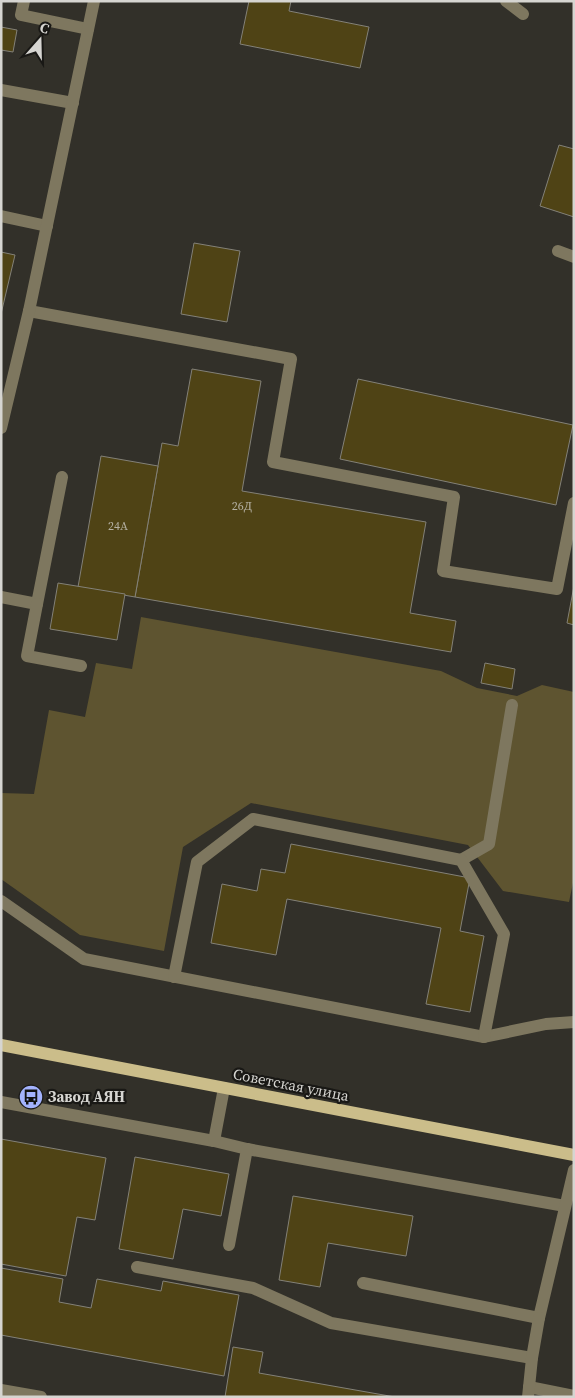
<svg xmlns="http://www.w3.org/2000/svg" width="575" height="1398" font-family="'Source Serif 4',serif">
<rect width="100%" height="100%" fill="#323029"/>
<!-- green -->
<polygon fill="#5e5430" points="141,617 441,671 477,688 517,696 542,685 574,692 574,878 569,902 503,891 468,845 251,803 183,847 164,951 80,935 1,879 1,793 34,794 49,710 85,717 96,663 132,669"/>
<!-- building -->
<g fill="#4f4315" stroke="#838178">
<polygon points="249,1 291,1 289,11 369,27 360,68 240,44"/>
<polygon points="1,27 17,30 13,52 1,50"/>
<polygon points="559,145 574,149 574,217 540,206"/>
<polygon points="194,243 240,251 227,322 181,314"/>
<polygon points="1,252 15,255 1,314"/>
<polygon points="192,369 261,381 242,491 426,522 410,613 456,621 451,652 135,597 162,443 178,446"/>
<polygon points="358,379 573,425 556,505 340,459"/>
<polygon points="101,456 158,466 135,597 78,587"/>
<polygon points="58,583 125,594 117,640 50,629"/>
<polygon points="574,586 574,625 567,623"/>
<polygon points="485,663 515,669 512,689 481,683"/>
<polygon points="291,844 470,878 460,931 484,936 470,1012 426,1004 441,928 287,899 276,955 211,943 222,884 257,891 261,869 285,873"/>
<polygon points="1,1139 106,1158 95,1220 77,1217 66,1276 1,1264"/>
<polygon points="135,1157 229,1174 221,1216 183,1209 173,1259 119,1249"/>
<polygon points="293,1196 413,1216 406,1256 328,1243 320,1287 279,1280"/>
<polygon points="1,1268 63,1279 59,1302 91,1308 97,1279 161,1291 163,1281 239,1295 224,1376 1,1335"/>
<polygon points="233,1347 263,1352 259,1373 395,1397 225,1397"/>
</g>
<g fill="none" stroke-linecap="round" stroke-linejoin="round">
<!-- minor -->
<g stroke="#7e775f" stroke-width="12">
<polyline points="24,1 21,15 88,29"/>
<polyline points="506,1 523,14"/>
<polyline points="1,90 73,103"/>
<polyline points="1,216 47,226"/>
<polyline points="558,251 574,257"/>
<polyline points="29,311 291,359 273,462 454,497 443,571 557,589 574,503"/>
<polyline points="1,428 29,311 94,1"/>
<polyline points="1,597 37,604 62,477"/>
<polyline points="37,604 27,656 81,666"/>
<polyline points="461,860 489,844 512,705"/>
<polyline points="1,901 84,959 484,1037 546,1024 574,1022"/>
<polyline points="174,977 197,862 253,819 461,860 504,934 484,1037"/>
<polyline points="1,1102 214,1141 247,1149 565,1206"/>
<polyline points="214,1141 224,1088"/>
<polyline points="229,1245 247,1149"/>
<polyline points="137,1267 253,1288 331,1323 532,1358"/>
<polyline points="363,1283 539,1318 574,1170"/>
<polyline points="529,1387 574,1396"/>
<polyline points="1,1390 41,1397"/>
<polyline points="528,1397 532,1358 539,1318"/>
</g>
<!-- major -->
<polyline stroke="#cbbd8a" stroke-width="12" points="1,1045 574,1155"/>
</g>
<!-- icons -->
<defs>
<g id="bus-disc" transform="scale(1.25)"><circle r="9.5" fill="#a3b2fd" stroke="#191815"/><path d="M-5-6H5V4H4V6H2V4H-2V6H-4V4H-5ZM-3.5-4V0h7V-4ZM-3.5 1.2v1.5H-2V1.2ZM2 1.2v1.5H3.5V1.2Z" fill="#111"/></g>
</defs>
<g fill-rule="evenodd">
<use href="#bus-disc" x="31" y="1097"/>
</g>
<g text-anchor="middle" stroke-width="4.5" stroke-linejoin="round" paint-order="stroke">
<!-- number labels -->
<g font-size="12" fill="#b4b0a2">
<text x="242" y="510">26Д</text>
<text x="118" y="530">24А</text>
</g>
<!-- street labels -->
<g font-size="15" fill="#d6d5d1" stroke="#191815">
<text transform="translate(291 1085) rotate(11)" y="5">Советская улица</text>
</g>
<!-- poi labels -->
<g font-size="15" font-weight="bold" fill="#d6d5d1" stroke="#191815" text-anchor="start">
<text x="48" y="1102">Завод АЯН</text>
</g>
</g>
<!-- border -->
<rect width="575" height="1398" fill="none" stroke="#d6d5d1" stroke-width="5"/>
<!-- north arrow -->
<g transform="translate(40 40) rotate(20)" stroke="#191815" stroke-width="4" paint-order="stroke">
<path d="M0-4L9 19L0 12L-9 19Z" fill="#d6d5d1"/>
<text y="-8" font-size="14" font-weight="bold" text-anchor="middle" fill="#d6d5d1">С</text>
</g>
</svg>
